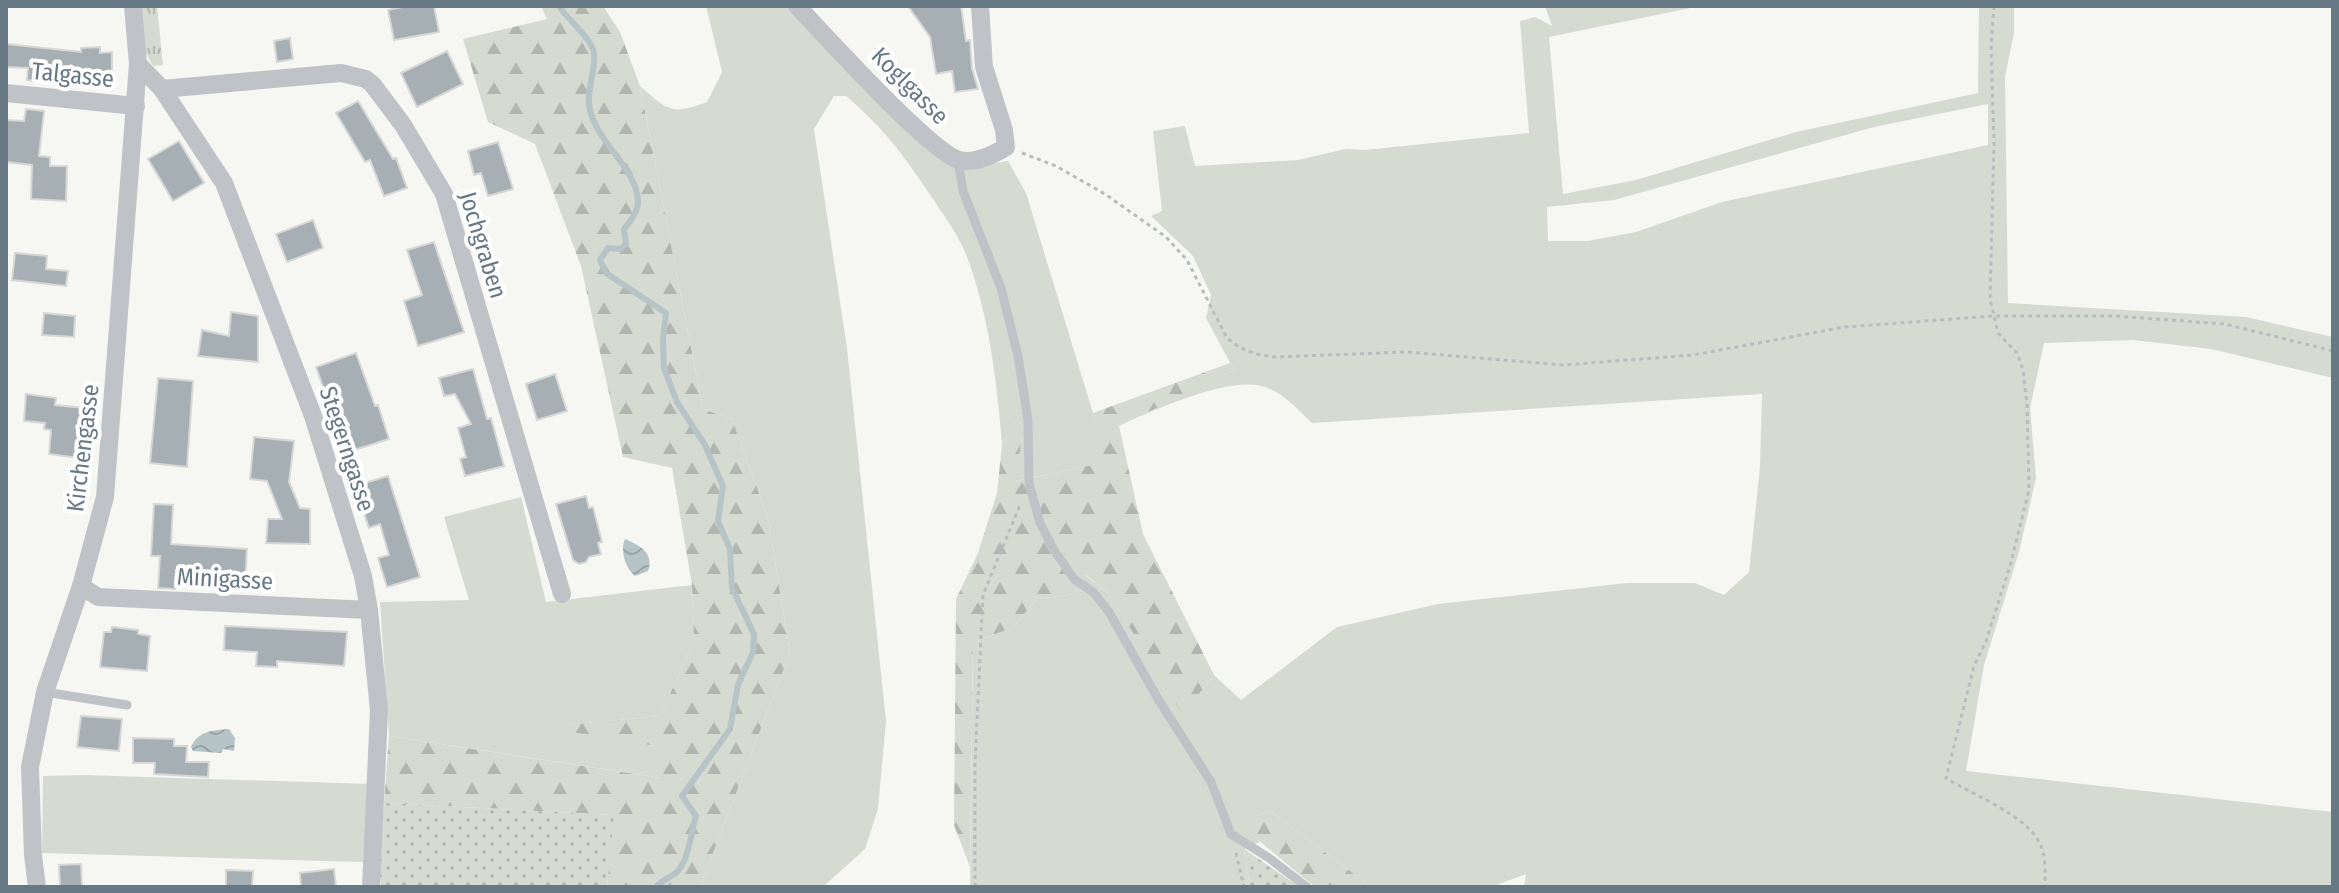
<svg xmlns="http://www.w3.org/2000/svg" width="2339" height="893" font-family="'Fira Sans Condensed',sans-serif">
<defs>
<pattern id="forest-firs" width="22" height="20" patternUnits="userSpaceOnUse" patternTransform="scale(2)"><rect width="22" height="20" fill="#d6dbd2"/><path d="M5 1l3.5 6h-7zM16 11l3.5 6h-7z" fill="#b1b6b0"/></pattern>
<pattern id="park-tufts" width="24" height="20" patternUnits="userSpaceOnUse" patternTransform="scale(2)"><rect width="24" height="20" fill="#d6dbd2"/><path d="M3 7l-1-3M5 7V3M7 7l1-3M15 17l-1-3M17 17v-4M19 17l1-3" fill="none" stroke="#b1b6b0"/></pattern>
<pattern id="garden-dots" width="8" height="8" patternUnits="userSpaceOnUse" patternTransform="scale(2)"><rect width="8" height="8" fill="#d6dbd2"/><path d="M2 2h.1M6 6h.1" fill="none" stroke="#b1b6b0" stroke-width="1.8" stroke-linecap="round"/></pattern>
<pattern id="water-waves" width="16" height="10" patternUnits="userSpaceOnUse" patternTransform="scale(2)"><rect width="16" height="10" fill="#b6c4c7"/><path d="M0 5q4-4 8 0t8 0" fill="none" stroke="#98a4a7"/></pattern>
</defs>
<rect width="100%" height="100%" fill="#f6f6f3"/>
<!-- grass -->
<g fill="#d6dbd2" fill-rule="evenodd">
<path d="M706,6H791L938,154L976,166L1008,161L1026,193L1093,413L1098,464L1015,481L1022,435L1020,415L1002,444C997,382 989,315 967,257C959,236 945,217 933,199C904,156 886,130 846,96H834L814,129L847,348L886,721L878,809L865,849L823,887H700L790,653L768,518L732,419L703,409L640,86C669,111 670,115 707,102L722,72Z"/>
<path d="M1545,6H1700L1549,37L1563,194L1636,180L1796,132L1978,93L1979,6H2014V33L2005,77L2008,303L2246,317L2333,337V378L2211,349L2133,340L2044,343L2030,408L2036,478L2019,552L1984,665L1966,771L2333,812V887H1524L1526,874L1491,887H1371L1270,811L1237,822L1260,842L1244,849L1250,887H970L973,643L1013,627L1037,599L1074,594L1085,575L1109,594L1183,713L1214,675L1241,700L1337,627L1438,604L1627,583H1695L1724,595L1749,572L1760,467L1762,394L1312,423C1299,411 1285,395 1268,388C1231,373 1156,411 1119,425L1234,370L1206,318L1211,295L1193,256L1151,216L1162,211L1153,131L1185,126L1195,166L1298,160L1346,149L1365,150L1529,133L1520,21L1535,17L1552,26ZM1988,104V145L1722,202L1636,232L1587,241H1548L1547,207L1614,200L1874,127Z"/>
<polygon points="521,497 546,602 692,585 694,641 660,716 546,727 668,748 662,778 389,736 380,602 469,600 444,517"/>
<polygon points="83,775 370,784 363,862 42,853 43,776"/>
</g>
<!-- forest -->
<g fill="url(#forest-firs)">
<polygon points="541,6 603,6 620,32 640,86 703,409 732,419 768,518 790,653 700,887 607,887 613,815 384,803 389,736 661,778 667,748 542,727 660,716 694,641 692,585 672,468 623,457 581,266 535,144 488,122 463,39 547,19"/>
<polygon points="1230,363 1234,370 1119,426 1143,534 1214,675 1183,714 1109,594 1086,575 1074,594 1037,599 1013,627 973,643 970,867 954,825 956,599 978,553 997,493 1002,444 1021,413 1022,435 1016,481 1097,464 1093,413"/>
<polygon points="1270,811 1371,887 1315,887 1236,822"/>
</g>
<!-- park -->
<polygon fill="url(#park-tufts)" points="137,6 157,6 163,65 153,66 141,44"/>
<!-- garden -->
<g fill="url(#garden-dots)">
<polygon points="384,803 614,815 607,887 381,887 379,867"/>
<polygon points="1244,849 1300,887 1250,887"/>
</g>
<!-- water -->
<g fill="url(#water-waves)">
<path d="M625,539C641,546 654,553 648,571L635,576C625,568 620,550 625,539Z"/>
<path d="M229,729L235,738L234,751L223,749L221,753L193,751L191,747C198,731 213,730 229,729Z"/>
</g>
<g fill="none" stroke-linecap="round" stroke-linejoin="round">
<!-- stream -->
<path stroke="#b6c4c7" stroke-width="6" d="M559,6C568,20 587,34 593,49C598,65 587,86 589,104C592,139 638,168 638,202C638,212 630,222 624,229L626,244L620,249L608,248L600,260L606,273L666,313L663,339L664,368L677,402L705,445L723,486L718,521L730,549L732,588L754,634L753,652L738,685L730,729L682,796L696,816C691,833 689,859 677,872C670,878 662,880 656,887"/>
</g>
<!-- building -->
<g fill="#a6afb4" stroke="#d7d7d5" stroke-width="2">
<polygon points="407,6 434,6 439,32 394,40 388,10"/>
<polygon points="908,6 961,6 966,41 970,40 972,68 978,89 955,92 952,71 936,74 930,37"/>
<polygon points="290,38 293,59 277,62 274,41"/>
<polygon points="6,44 81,52 81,48 100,47 100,53 112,52 112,82 84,82 85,86 68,86 68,84 27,80 28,68 6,67"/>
<polygon points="447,51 463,84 417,107 401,73"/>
<polygon points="358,101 393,159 396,158 407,188 384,196 370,160 365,162 336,113"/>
<polygon points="26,109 44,111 39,156 50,157 50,166 67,166 66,201 31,199 32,165 6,162 6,120 24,121"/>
<polygon points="179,141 204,183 173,201 148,159"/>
<polygon points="498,142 513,189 488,196 481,173 474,175 468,151"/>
<polygon points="313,220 323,248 287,262 276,234"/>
<polygon points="434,242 464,332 418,346 404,301 422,295 407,250"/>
<polygon points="15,253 47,256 46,269 68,271 66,286 12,280"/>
<polygon points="231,312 258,316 258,362 198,356 202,330 229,336"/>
<polygon points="44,313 75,316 74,337 42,335"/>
<polygon points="356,353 375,406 378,405 389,439 354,450 335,392 326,395 316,367"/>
<polygon points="473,369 487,419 491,418 504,466 465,476 460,459 466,457 458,428 471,424 455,394 444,396 439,378"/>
<polygon points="555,374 567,411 537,420 526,384"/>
<polygon points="158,378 193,381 187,467 150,463"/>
<polygon points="26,394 56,398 55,405 84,408 79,458 49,454 51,430 44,429 45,423 24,421"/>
<polygon points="254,437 294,441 289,482 300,508 310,509 310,544 266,543 268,519 282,519 267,481 250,479"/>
<polygon points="388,476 420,577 387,587 378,558 389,555 380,524 369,528 355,486"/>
<polygon points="586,496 589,508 593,507 602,542 598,543 601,554 589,557 586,562 579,564 573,560 556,504"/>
<polygon points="154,504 173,505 171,544 247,549 245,584 205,582 205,572 176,570 175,589 158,588 160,556 151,556"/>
<polygon points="225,626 347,632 344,666 277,661 277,667 256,666 257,652 224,650"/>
<polygon points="112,627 138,630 138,634 150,636 147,671 100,667 104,632 111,632"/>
<polygon points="81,716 122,719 119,751 77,747"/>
<polygon points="133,738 174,739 174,746 187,746 186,762 209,762 208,777 154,774 155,763 133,763"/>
<polygon points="81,864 82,886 60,887 59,865"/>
<polygon points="334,869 336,887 301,887 300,873"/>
<polygon points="226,870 253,871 252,887 226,887"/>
</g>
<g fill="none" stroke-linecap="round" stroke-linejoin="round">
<!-- path -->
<g stroke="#b9bcbe" stroke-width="3" stroke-dasharray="4 4" stroke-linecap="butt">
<path d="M1994,6L1991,45L1994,144L1990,299L1998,333L2017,353L2023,370L2027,405L2029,490L2010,566L1986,641L1974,666L1946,778C1972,795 2033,817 2042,849C2046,860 2045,875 2045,887"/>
<polyline points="1022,153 1056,166 1105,194 1166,237 1187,260 1227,338 1239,347 1256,354 1274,357 1407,352 1563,365 1693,355 1845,327 1993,316 2115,316 2225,324 2333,351"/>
<polyline points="1236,853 1244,887"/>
<polyline points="975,887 975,763 983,595 1020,505"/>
</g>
<!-- lane -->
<g stroke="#bfc3c7" stroke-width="9">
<polyline points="958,160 963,191 1001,288 1018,356 1028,420 1029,483 1040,523 1054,550 1074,579 1093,592 1109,612 1158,699 1211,782 1231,834 1269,858 1307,887"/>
<polyline points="45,692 127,705"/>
</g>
<!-- street -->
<g stroke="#bfc3c7" stroke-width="18">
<path d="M797,6C824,34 930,152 959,160C975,164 993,155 1006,147L1004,130L984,67L980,6"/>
<polyline points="138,64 162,89 224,183 313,416 363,576 369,610 379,710 371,887"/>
<polyline points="162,89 341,73 366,79 373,85 403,125 444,194 562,594"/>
<polyline points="6,93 136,106"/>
<polyline points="81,586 98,597 369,610"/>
<polyline points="37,887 33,855 30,767 45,692 81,586 105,497 138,64 133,6"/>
</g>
</g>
<g text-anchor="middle" stroke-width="8" stroke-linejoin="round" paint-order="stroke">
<!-- street labels -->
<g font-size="24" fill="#657884" stroke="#fff">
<text transform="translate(73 75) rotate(6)" y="8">Talgasse</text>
<text transform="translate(910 86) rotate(45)" y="8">Koglgasse</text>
<text transform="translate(483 245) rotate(73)" y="8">Jochgraben</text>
<text transform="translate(83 448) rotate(-83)" y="8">Kirchengasse</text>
<text transform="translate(347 449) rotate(72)" y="8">Stegerngasse</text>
<text transform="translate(225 579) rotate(3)" y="8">Minigasse</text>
</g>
</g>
<!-- border -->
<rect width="2339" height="893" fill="none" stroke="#657884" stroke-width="16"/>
</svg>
